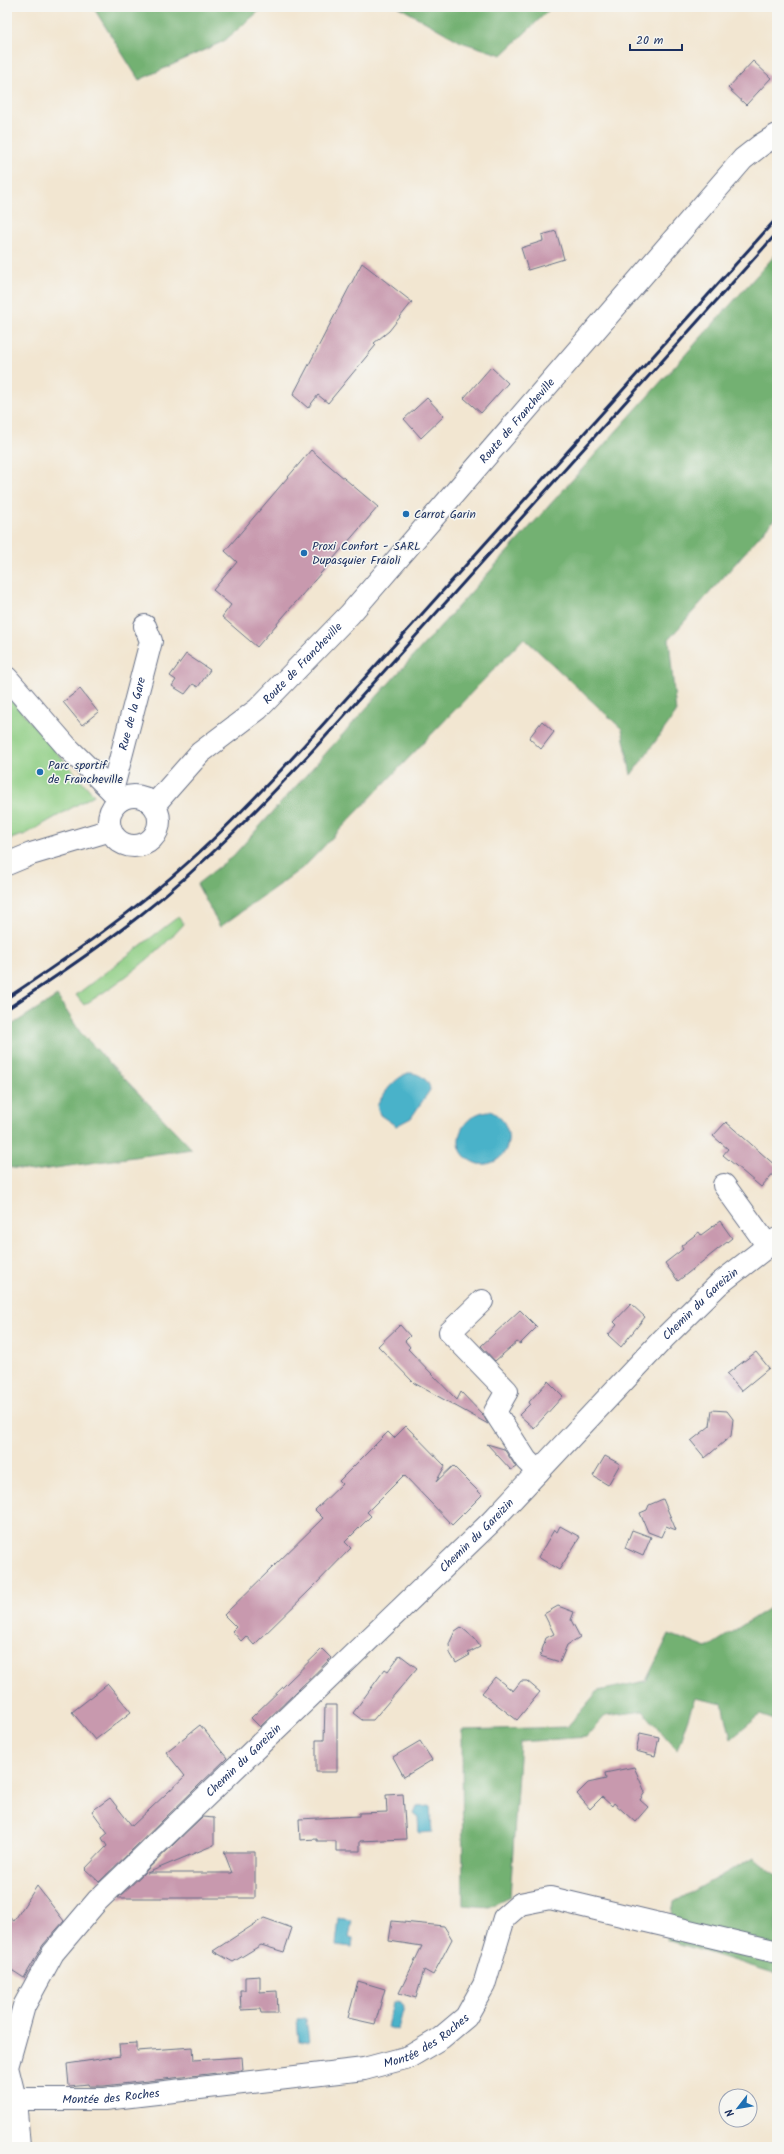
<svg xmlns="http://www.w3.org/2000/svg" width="784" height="2154" font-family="Kalam,sans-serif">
<rect width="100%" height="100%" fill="#f6f6f2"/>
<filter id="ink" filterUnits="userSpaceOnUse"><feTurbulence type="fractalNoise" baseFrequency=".025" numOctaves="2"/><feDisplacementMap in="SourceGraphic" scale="8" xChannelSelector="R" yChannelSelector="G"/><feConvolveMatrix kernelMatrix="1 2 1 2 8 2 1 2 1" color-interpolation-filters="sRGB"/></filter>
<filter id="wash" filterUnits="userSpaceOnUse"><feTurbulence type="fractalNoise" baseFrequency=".012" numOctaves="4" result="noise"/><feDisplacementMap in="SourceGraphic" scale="16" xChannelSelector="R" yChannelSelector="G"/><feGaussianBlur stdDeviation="0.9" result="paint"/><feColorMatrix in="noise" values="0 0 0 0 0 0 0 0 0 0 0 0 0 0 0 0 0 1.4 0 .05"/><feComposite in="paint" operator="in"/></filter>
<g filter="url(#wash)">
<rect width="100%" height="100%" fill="#f2e6d1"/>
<!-- green -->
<g fill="#8fce84" stroke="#557e71">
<polygon points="7,695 94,795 26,834 7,840"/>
<path d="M178,917L184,924C155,956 121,982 84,1005L76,995Z"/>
</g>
<!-- forest -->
<g fill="#73b172" stroke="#477068">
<polygon points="93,7 264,7 224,41 139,80"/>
<polygon points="399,7 552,7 502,55 461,42"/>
<polygon points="777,253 777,516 669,639 676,713 631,775 622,729 524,638 305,866 220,927 197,884 233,856"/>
<polygon points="57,996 80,1032 192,1149 33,1171 7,1167 7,1028"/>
<polygon points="777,1603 777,1721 760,1715 731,1739 723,1704 695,1698 677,1750 643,1711 605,1716 586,1737 520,1742 510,1897 489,1907 463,1905 462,1730 567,1727 598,1691 646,1681 669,1634 707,1648"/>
<polygon points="754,1857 777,1876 777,1974 667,1940 674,1902"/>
</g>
<!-- water -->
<g fill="#4ab2c9" stroke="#327094">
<path d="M408,1073C418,1072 430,1080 430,1090L411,1118L396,1126L380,1115L377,1106C384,1092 394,1079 408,1073Z"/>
<path d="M490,1111C520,1124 511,1168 478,1164C444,1153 460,1112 490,1111Z"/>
<polygon points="430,1806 432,1832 419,1833 418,1817 414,1814 417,1807"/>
<polygon points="339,1919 352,1921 349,1938 353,1939 352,1947 336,1945"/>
<polygon points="397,2001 401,2002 404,2007 398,2029 387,2026 393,2004"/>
<polygon points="306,2018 309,2042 299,2042 297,2019"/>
</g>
<g id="blocks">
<!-- building -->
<g fill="#c899ae">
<polygon points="753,61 771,78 746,105 728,88"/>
<polygon points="556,231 564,259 528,270 521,248 543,241 542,235"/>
<polygon points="362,263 412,302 389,331 374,343 376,345 328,403 318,395 308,408 293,395"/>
<polygon points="491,367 508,383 481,413 464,398"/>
<polygon points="427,398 444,416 421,438 404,419"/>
<polygon points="311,450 378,507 257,647 222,617 231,605 213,590 237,562 225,551"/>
<polygon points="186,654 210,670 198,687 193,684 185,694 172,686 176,680 170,676"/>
<polygon points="80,689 98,712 82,725 63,702"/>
<polygon points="542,721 554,732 541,749 529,738"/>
<polygon points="726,1122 777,1167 777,1169 761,1187 723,1155 728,1149 713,1136"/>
<polygon points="720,1221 732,1238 678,1281 665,1263 683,1249 681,1246 699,1232 701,1235"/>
<polygon points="631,1304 645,1317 621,1347 608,1335 617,1325 614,1322"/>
<polygon points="520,1310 537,1327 520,1344 517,1342 495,1361 481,1346"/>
<polygon points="400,1325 410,1336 405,1341 410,1347 408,1349 457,1400 461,1392 483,1415 488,1424 414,1383 378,1346"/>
<polygon points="756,1352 769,1368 741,1391 727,1374"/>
<polygon points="548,1381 563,1396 534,1428 519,1415 530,1404 529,1402"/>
<polygon points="712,1410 727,1411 733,1419 731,1436 705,1458 691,1441 710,1426"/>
<polygon points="406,1426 445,1466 436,1482 453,1466 482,1495 452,1525 404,1475 367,1512 371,1516 345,1542 351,1548 312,1588 254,1645 246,1636 241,1641 232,1631 236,1627 224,1615 323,1518 315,1510 342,1484 339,1481 388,1432 394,1438"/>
<polygon points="487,1444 504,1449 516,1467 511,1470"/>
<polygon points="605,1456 620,1464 608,1485 593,1476"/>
<polygon points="663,1499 676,1530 666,1526 661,1537 648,1532 640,1513 647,1510 649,1505"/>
<polygon points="560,1526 580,1537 559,1570 538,1557 554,1530 557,1532"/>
<polygon points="632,1530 651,1537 643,1556 625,1548"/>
<polygon points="558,1606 574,1612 571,1620 580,1637 567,1645 560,1662 540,1656 546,1638 554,1634 544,1614"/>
<polygon points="461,1627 475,1639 480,1647 468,1653 470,1655 456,1663 450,1653 449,1644 455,1631"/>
<polygon points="322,1649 331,1658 260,1727 251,1718"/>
<polygon points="400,1655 417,1668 373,1720 362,1720 353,1713 385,1669 388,1671"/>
<polygon points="495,1677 513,1691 521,1681 527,1681 540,1692 517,1720 482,1693"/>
<polygon points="108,1684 131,1712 95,1740 72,1712"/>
<polygon points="325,1705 337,1705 337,1772 316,1772 316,1740 324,1740"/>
<polygon points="200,1725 227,1758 99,1882 85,1869 107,1846 102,1838 108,1833 92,1811 110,1798 132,1826 185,1776 166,1752"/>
<polygon points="640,1733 659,1737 655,1756 636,1751"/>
<polygon points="420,1741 432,1760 404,1777 393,1757"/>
<polygon points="634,1767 645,1792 640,1800 648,1807 635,1822 614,1803 612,1806 602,1797 590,1809 577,1794 588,1783 606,1779 605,1773"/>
<polygon points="403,1794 406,1839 360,1841 360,1851 336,1851 336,1841 317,1841 317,1839 300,1840 299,1819 359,1816 359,1813 387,1812 386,1795"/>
<polygon points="202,1817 214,1818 214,1845 147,1873 232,1873 224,1852 255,1852 255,1898 118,1898"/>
<polygon points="37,1886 64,1921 43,1945 24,1978 7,1967 7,1916 14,1921"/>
<polygon points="264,1918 292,1928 284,1952 261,1945 233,1962 213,1951"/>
<polygon points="392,1921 444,1926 452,1939 433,1975 424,1970 416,1998 399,1993 422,1946 389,1941"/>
<polygon points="260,1976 260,1992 277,1991 278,2013 261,2013 260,2009 241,2010 240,1990 245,1990 245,1977"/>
<polygon points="358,1981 385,1989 375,2024 348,2018"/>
<polygon points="137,2043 137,2051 193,2047 194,2060 242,2057 243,2070 104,2086 89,2086 88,2084 69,2086 67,2064 120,2056 119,2044"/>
</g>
</g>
</g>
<g filter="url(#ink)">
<use href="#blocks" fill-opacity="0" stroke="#666f86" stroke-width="1"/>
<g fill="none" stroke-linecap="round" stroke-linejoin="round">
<!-- minor casing -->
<g stroke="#666f86" stroke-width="24">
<g id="minor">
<polyline points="7,678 67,747 112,791 120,800"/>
<path id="s1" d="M112,791L151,641L145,626"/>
<circle cx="134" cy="821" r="25"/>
<path id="s2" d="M154,805L200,753L258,709L350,614L743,159L761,145L777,135"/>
<polyline points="7,864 31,854 111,830"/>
<polyline points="724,1185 768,1246"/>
<polyline points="482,1301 450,1332 507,1391 495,1412 526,1460 538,1472"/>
<path id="s3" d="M15,2099H105L364,2069L409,2057L441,2038L466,2017L484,1985L504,1918L520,1904L550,1898L777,1952"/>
<path id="s4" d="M19,2147L15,2099L7,2067L24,2006L53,1953L97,1901L490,1523L664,1338L719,1284L777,1239"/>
</g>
</g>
<!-- minor -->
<use href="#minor" stroke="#fff" stroke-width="22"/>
<!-- rail -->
<g stroke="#1b2f5e" stroke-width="3">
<path d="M7,998C72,955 136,910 193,858C237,818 278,774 318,730L777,218"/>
<path d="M7,1009C51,980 96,950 138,917C207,863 267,800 326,736L777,233"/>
</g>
</g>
</g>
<!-- markers -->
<g fill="#1f6fb2" stroke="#f6f6f2" stroke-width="1.5">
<circle cx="406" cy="514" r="4"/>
<circle cx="304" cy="553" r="4"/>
<circle cx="40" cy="772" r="4"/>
</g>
<g text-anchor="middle" stroke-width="3" stroke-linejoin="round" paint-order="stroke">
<!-- street labels -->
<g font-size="12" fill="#1b2f5e" stroke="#f6f6f2">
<text dy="4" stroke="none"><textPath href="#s2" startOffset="530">Route de Francheville</textPath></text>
<text dy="4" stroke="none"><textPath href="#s2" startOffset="206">Route de Francheville</textPath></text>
<text dy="4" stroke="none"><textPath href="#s1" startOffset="80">Rue de la Gare</textPath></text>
<text dy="4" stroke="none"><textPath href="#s4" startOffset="1122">Chemin du Gareizin</textPath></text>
<text dy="4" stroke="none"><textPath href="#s4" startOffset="800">Chemin du Gareizin</textPath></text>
<text dy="4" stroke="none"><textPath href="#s4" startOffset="476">Chemin du Gareizin</textPath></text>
<text dy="4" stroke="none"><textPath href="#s3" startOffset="420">Montée des Roches</textPath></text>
<text dy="4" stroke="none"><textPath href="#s3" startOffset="96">Montée des Roches</textPath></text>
</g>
<!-- poi labels -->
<g font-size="12" fill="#1b2f5e" stroke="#f6f6f2" text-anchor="start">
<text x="414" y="518">Carrot Garin</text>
<text x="312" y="550">Proxi Confort - SARL<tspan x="312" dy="14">Dupasquier Fraioli</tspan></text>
<text x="48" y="769">Parc sportif<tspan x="48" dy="14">de Francheville</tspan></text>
</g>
</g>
<!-- margin -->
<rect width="784" height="2154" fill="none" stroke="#f6f6f2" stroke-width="24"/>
<!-- north arrow -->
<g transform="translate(738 2108) rotate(239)"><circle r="19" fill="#f6f6f2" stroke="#9ea6b7"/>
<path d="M0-3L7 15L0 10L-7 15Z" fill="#1f6fb2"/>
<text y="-6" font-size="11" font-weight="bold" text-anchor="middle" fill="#1b2f5e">N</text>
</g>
<!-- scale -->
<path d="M630 44v6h52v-6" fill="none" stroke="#1b2f5e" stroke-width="2"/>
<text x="636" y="44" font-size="12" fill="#1b2f5e" stroke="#f6f6f2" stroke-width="3" paint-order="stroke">20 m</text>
</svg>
